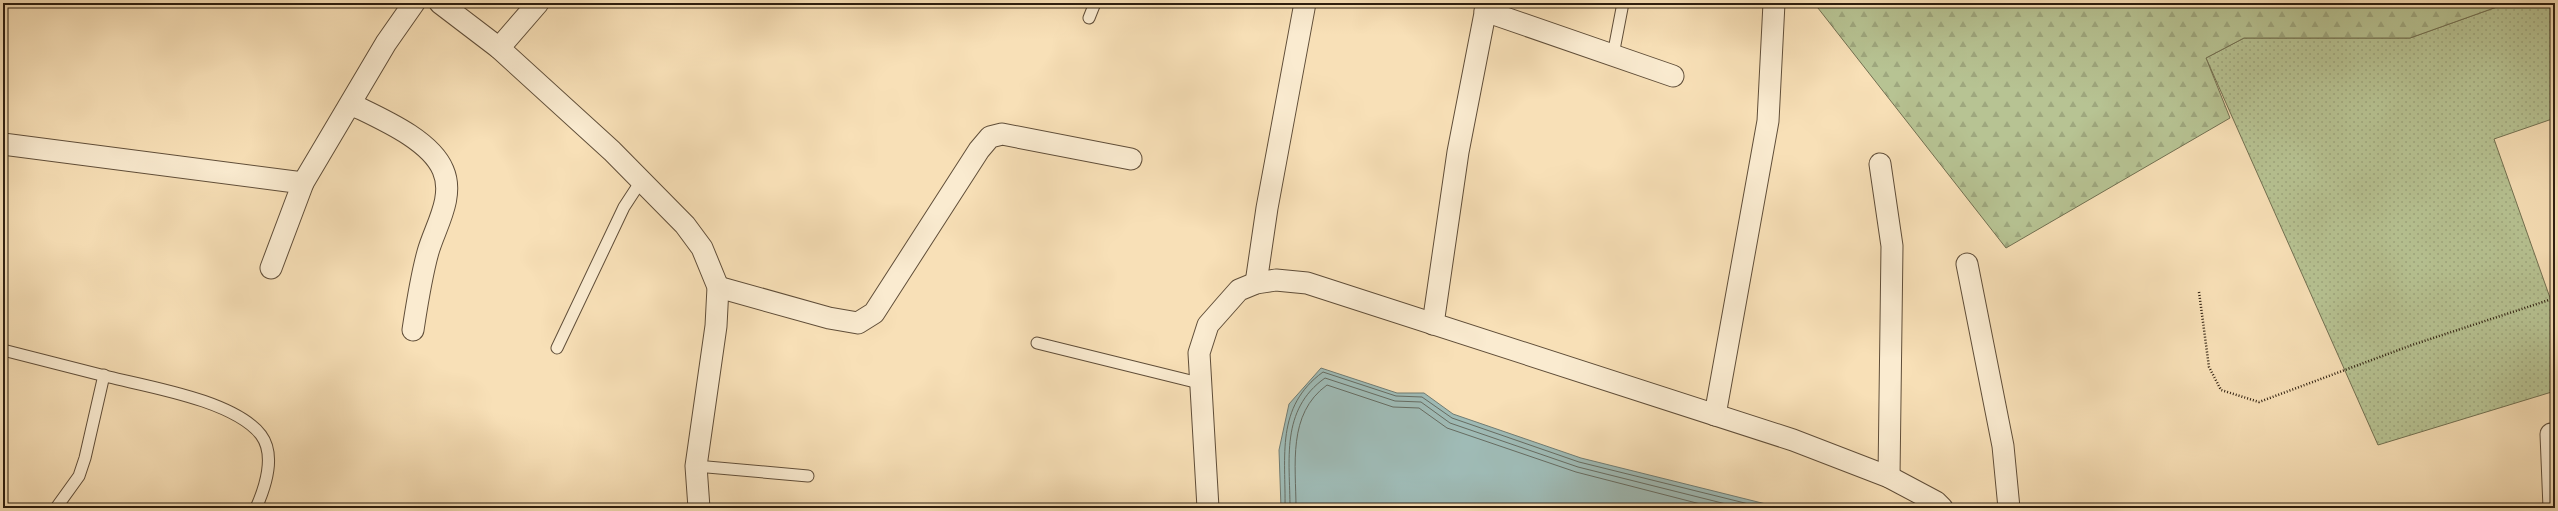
<svg xmlns="http://www.w3.org/2000/svg" width="2558" height="511" font-family="'IM FELL French Canon',serif">
<defs>
<pattern id="grass-dots" width="8" height="8" patternUnits="userSpaceOnUse"><rect width="8" height="8" fill="#b7c393"/><path d="M2 2h.1M6 6h.1" fill="none" stroke="#9ea77e" stroke-width="1.8" stroke-linecap="round"/></pattern>
<pattern id="forest-firs" width="22" height="20" patternUnits="userSpaceOnUse"><rect width="22" height="20" fill="#b7c393"/><path d="M5 1l3.5 6h-7zM16 11l3.5 6h-7z" fill="#9ea77e"/></pattern>
</defs>
<rect width="100%" height="100%" fill="#f8e0b7"/>
<filter id="stains"><feTurbulence type="fractalNoise" baseFrequency=".005" numOctaves="4"/><feColorMatrix values="0 0 0 0 .2 0 0 0 0 .09 0 0 0 0 .02 0 0 0 .5 -.17"/></filter>
<radialGradient id="worn" r=".72"><stop offset=".6" stop-color="#630" stop-opacity="0"/><stop offset="1" stop-color="#630" stop-opacity=".3"/></radialGradient>
<!-- grass -->
<polygon fill="url(#grass-dots)" stroke="#727051" points="2508,3 2555,3 2555,118 2494,139 2555,312 2555,391 2378,445 2206,58 2244,38 2410,38"/>
<!-- forest -->
<polygon fill="url(#forest-firs)" stroke="#727051" points="1814,3 2508,3 2410,38 2244,38 2206,58 2230,118 2006,248"/>
<!-- water -->
<polygon fill="#9fbbb6" stroke="#717c73" points="1321,368 1397,393 1424,393 1453,414 1581,458 1782,508 1281,508 1279,450 1289,404"/>
<g fill="none" stroke-linecap="round" stroke-linejoin="round">
<!-- shore -->
<g stroke="#666c62" stroke-width="1">
<path d="M1285,508C1286,456 1275,407 1323,372L1396,396L1422,397L1452,418L1579,462L1765,508"/>
<path d="M1290,508C1290,460 1280,410 1325,378L1395,401L1421,402L1450,423L1578,467L1742,508"/>
<path d="M1296,508C1296,465 1287,414 1327,385L1393,407L1419,408L1447,428L1576,472L1716,508"/>
</g>
<!-- service casing -->
<g stroke="#604e39" stroke-width="13">
<g id="service">
<polyline points="1089,18 1095,3"/>
<polyline points="1613,55 1623,3"/>
<polyline points="1037,343 1199,383"/>
<polyline points="557,348 624,207 641,181"/>
<path d="M3,350C38,359 74,368 109,377C150,387 235,401 261,435C276,455 265,488 256,508"/>
<polyline points="696,466 808,476"/>
<polyline points="56,508 79,476 85,458 104,375"/>
</g>
</g>
<!-- minor casing -->
<g stroke="#604e39" stroke-width="23">
<g id="minor">
<polyline points="440,3 499,48 612,151 685,225 702,248 718,287 716,326 696,466 699,508"/>
<polyline points="1485,11 1673,76"/>
<polyline points="499,48 538,3"/>
<path d="M351,104C379,118 430,139 443,170C455,197 435,227 428,252C421,277 417,304 413,330"/>
<polyline points="3,144 303,183"/>
<polyline points="1880,164 1892,246 1889,477"/>
<polyline points="1967,264 2003,446 2009,508"/>
<polyline points="271,268 303,183 386,43 414,3"/>
<polyline points="1256,283 1267,208 1305,3"/>
<polyline points="718,287 829,318 858,323 874,313 979,150 990,137 1002,134 1131,159"/>
<polyline points="1433,324 1458,152 1487,3"/>
<polyline points="1715,415 1768,121 1774,3"/>
<polyline points="2551,434 2554,508"/>
<polyline points="1208,508 1199,353 1208,325 1239,290 1256,283 1276,280 1307,283 1793,440 1889,477 1936,502 1942,508"/>
</g>
</g>
<!-- path -->
<polyline stroke="#2d1e0f" stroke-width="2.5" stroke-dasharray="1 2" stroke-linecap="butt" points="2199,292 2209,367 2221,390 2259,402 2412,345 2555,298"/>
<!-- service -->
<use href="#service" stroke="#faebd0" stroke-width="11"/>
<!-- minor -->
<use href="#minor" stroke="#faebd0" stroke-width="21"/>
</g>
<!-- margin -->
<rect width="2558" height="511" fill="none" stroke="#f8e0b7" stroke-width="16"/>
<rect x="4" y="4" width="2550" height="503" fill="none" stroke="#2d1e0f" stroke-width="2"/>
<rect x="8" y="8" width="2542" height="495" fill="none" stroke="#2d1e0f"/>
<rect width="100%" height="100%" filter="url(#stains)"/>
<rect width="100%" height="100%" fill="url(#worn)"/>
</svg>
